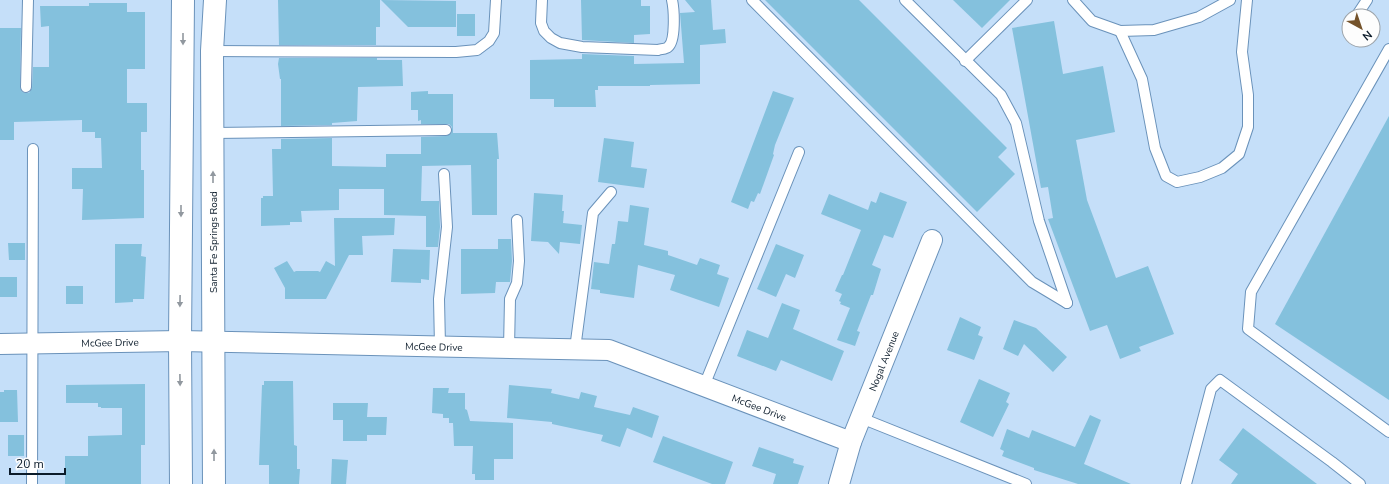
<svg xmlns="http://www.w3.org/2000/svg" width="1389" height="484" font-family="'Nunito Sans',sans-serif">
<rect width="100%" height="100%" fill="#c5dff9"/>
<!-- building -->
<g fill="#84c1dd">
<polygon points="278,0 380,0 380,27 376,27 376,45 279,45"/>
<polygon points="381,0 456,1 456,27 408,27"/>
<polygon points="581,0 641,0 641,6 650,6 650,34 634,35 634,43 582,40"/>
<polygon points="685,0 711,0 713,30 725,29 726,43 700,45 700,84 650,85 650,86 598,86 598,90 595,90 596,107 554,107 554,99 530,99 530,60 582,59 582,54 634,56 634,64 684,63 680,13 695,12"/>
<polygon points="765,0 859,0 1007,148 998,157 1015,174 977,212"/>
<polygon points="953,0 1010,0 982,28"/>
<polygon points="89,3 127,3 127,12 145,12 145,69 127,69 127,103 147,103 147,132 141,132 141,170 144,170 144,218 82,220 83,189 72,189 72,168 102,168 101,138 95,138 95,132 82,132 82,120 14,122 14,140 0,140 0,28 21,28 20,87 22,92 29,93 32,88 33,67 49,67 49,26 41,27 40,6 89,6"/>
<rect x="457" y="14" width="18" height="22"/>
<polygon points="1054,21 1063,74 1103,66 1115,132 1076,140 1087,200 1116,278 1148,266 1174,334 1139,347 1141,351 1120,359 1107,325 1090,331 1048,219 1053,218 1048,187 1041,188 1012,28"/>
<polygon points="279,58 377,58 377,60 402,60 403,86 358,87 357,121 332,123 332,125 281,126 281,79 280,79 278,64"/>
<polygon points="428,91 428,94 453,94 453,133 497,133 499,159 497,159 497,215 472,215 471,165 422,166 421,201 439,201 440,227 438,247 426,247 426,216 384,215 384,189 339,189 339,210 301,211 302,222 290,222 290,225 261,226 261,198 263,198 263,196 273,196 272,149 281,149 281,139 332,138 332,166 386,167 386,154 421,154 421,137 446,136 451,133 452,127 449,124 421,124 421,120 418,121 418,110 411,110 411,92"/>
<polygon points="773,91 794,98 775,145 773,154 774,155 760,194 758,193 754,202 751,201 748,209 731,202"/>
<polygon points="1389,116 1389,400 1275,324"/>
<polygon points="604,138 634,142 631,167 647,169 644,188 598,182"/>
<polygon points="880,192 907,202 893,238 884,235 872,265 881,269 873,295 871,295 857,331 860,332 855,346 837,340 850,308 840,304 841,302 839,301 842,294 835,291 842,275 843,275 861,230 821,214 829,194 868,210 871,201 876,203"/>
<polygon points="534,193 563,195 562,211 564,211 563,223 582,225 580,244 560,242 559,254 548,242 531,241"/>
<polygon points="630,205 649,208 644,245 668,251 668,255 697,265 700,258 720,265 717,274 729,278 719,307 670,290 675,275 638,265 634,298 600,293 600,290 591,289 594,262 609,264 612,244 615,244 618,221 628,222"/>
<polygon points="334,218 395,218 394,235 362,236 363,255 349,255 326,299 285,299 285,288 274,268 287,261 294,272 296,271 318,271 320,272 326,261 335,266"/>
<polygon points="498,239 511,239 512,261 510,282 496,282 495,293 461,294 461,249 498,249"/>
<polygon points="8,243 25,243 25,260 9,260"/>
<polygon points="115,244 142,244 141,256 146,257 144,299 133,299 133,302 115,303"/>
<polygon points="776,244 804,255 795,278 786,274 776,297 757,289"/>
<polygon points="393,249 430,250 429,280 421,279 421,283 391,282"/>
<rect x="0" y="277" width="17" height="20"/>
<rect x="66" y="286" width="17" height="18"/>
<polygon points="782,303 800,310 793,329 844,351 832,381 781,360 776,371 737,356 747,330 768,338"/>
<polygon points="960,317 981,327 978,335 983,337 974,360 947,350"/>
<polygon points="1014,320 1036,328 1067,357 1053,372 1024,344 1018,356 1003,349"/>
<polygon points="979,379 1010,393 1006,402 1009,404 993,437 960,422"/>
<polygon points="264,381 293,381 294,445 297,446 297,469 300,469 299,484 269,484 269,465 259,465 262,385 264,385"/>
<polygon points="145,384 145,445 141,445 141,484 65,484 65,456 88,456 88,436 122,435 122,408 101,408 101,407 98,407 98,403 66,403 66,385"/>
<polygon points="509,385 552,389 551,393 579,399 581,392 597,396 594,407 630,415 633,407 659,416 652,438 627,428 620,447 601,441 603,435 552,424 552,422 507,418"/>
<polygon points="433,388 449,388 448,393 465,393 465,409 467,410 470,421 513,423 513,459 494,459 494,480 475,480 475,474 472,474 473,446 454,446 453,423 449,423 449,418 443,418 443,414 432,413"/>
<polygon points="4,390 17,390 18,422 0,422 0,392 4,392"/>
<polygon points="333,403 368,403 367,417 387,417 386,435 367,435 367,441 343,441 343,420 333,420"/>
<polygon points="1090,415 1101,420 1084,464 1131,484 1078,484 1034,470 1034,468 1002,456 1004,451 1000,449 1007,429 1029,438 1032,430 1075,447"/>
<polygon points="1243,428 1317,484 1231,484 1238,474 1219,460"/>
<rect x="8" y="435" width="16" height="21"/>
<polygon points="663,436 733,462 725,484 712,484 653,462"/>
<polygon points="759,447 794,459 793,463 804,466 798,484 773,484 776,474 752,466"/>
<polygon points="332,459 348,460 346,484 331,484"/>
</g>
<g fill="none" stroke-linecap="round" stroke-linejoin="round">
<!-- service casing -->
<g stroke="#6a92ba" stroke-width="12">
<g id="service">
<path d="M542,0L541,23L544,31L551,38L560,43L582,47L658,50C661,49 666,49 668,47C676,41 674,9 672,0"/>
<polyline points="752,0 1032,282 1067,303"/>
<polyline points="905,0 1001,95 1016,123 1039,221 1067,303"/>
<polyline points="1073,0 1092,21 1120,31 1154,30 1199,17 1230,0"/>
<polyline points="1357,15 1367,0"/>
<polyline points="1120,31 1142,79 1155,148 1166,176 1177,182 1200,177 1222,168 1239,154 1248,127 1248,95 1242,52 1247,0"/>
<polyline points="1389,49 1251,292 1248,329 1389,432"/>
<polyline points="212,51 456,52 477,50 489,41 494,33 496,0"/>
<polyline points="965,61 1027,0"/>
<polyline points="26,87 28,0"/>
<polyline points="213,133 446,130"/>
<polyline points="440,346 439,299 447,227 444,174"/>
<polyline points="509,348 510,299 517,283 519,261 517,220"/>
<polyline points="575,349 593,213 611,192"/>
<polyline points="704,386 799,152"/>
<polyline points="861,418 1026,484"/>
<polyline points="32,484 33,149"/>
<polyline points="1186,484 1211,389 1220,380 1332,462 1360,484"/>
</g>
</g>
<!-- minor casing -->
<g stroke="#6a92ba" stroke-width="22">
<g id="minor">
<path id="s1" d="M0,344L180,341L609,350L851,442"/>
<path id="s2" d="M839,484L851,442L932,240"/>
</g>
</g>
<!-- secondary casing -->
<g stroke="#6a92ba" stroke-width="24">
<g id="secondary">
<polyline points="181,484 180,341 183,0"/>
<polyline points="214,484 212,51 215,0"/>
</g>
</g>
<!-- service -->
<use href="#service" stroke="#fff" stroke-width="10"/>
<!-- minor -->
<use href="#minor" stroke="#fff" stroke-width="20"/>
<!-- secondary -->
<use href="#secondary" stroke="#fff" stroke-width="22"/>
</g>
<!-- one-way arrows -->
<defs><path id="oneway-solid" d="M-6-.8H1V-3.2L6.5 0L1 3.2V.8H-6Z"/></defs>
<g fill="#91989f">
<use href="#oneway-solid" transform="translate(183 39) rotate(90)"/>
<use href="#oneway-solid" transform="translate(213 177) rotate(-90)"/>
<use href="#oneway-solid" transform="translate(181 211) rotate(90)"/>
<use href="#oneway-solid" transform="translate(180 301) rotate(91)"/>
<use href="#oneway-solid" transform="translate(180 380) rotate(89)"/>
<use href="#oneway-solid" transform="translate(214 455) rotate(-90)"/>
</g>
<g text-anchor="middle" stroke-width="3" stroke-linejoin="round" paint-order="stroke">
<!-- street labels -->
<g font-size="10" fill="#0b1b2a" stroke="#fdfdfd">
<text transform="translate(213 242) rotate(-90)" y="4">Santa Fe Springs Road</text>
<text dy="4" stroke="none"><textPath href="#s1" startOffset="110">McGee Drive</textPath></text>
<text dy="4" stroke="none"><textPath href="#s1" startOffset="434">McGee Drive</textPath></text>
<text dy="4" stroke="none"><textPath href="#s2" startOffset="131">Nogal Avenue</textPath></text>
<text dy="4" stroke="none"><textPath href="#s1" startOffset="770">McGee Drive</textPath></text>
</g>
</g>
<!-- north arrow -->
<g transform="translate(1361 28) rotate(140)"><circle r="19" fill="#fdfdfd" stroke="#9ca3a9"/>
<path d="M0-3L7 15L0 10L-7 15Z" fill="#74522a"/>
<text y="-6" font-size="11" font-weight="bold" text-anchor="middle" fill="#0b1b2a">N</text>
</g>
<!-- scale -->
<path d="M10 468v6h55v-6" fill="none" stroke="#0b1b2a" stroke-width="2"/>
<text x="16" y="468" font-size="12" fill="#0b1b2a" stroke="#fdfdfd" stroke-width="3" paint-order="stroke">20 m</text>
</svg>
